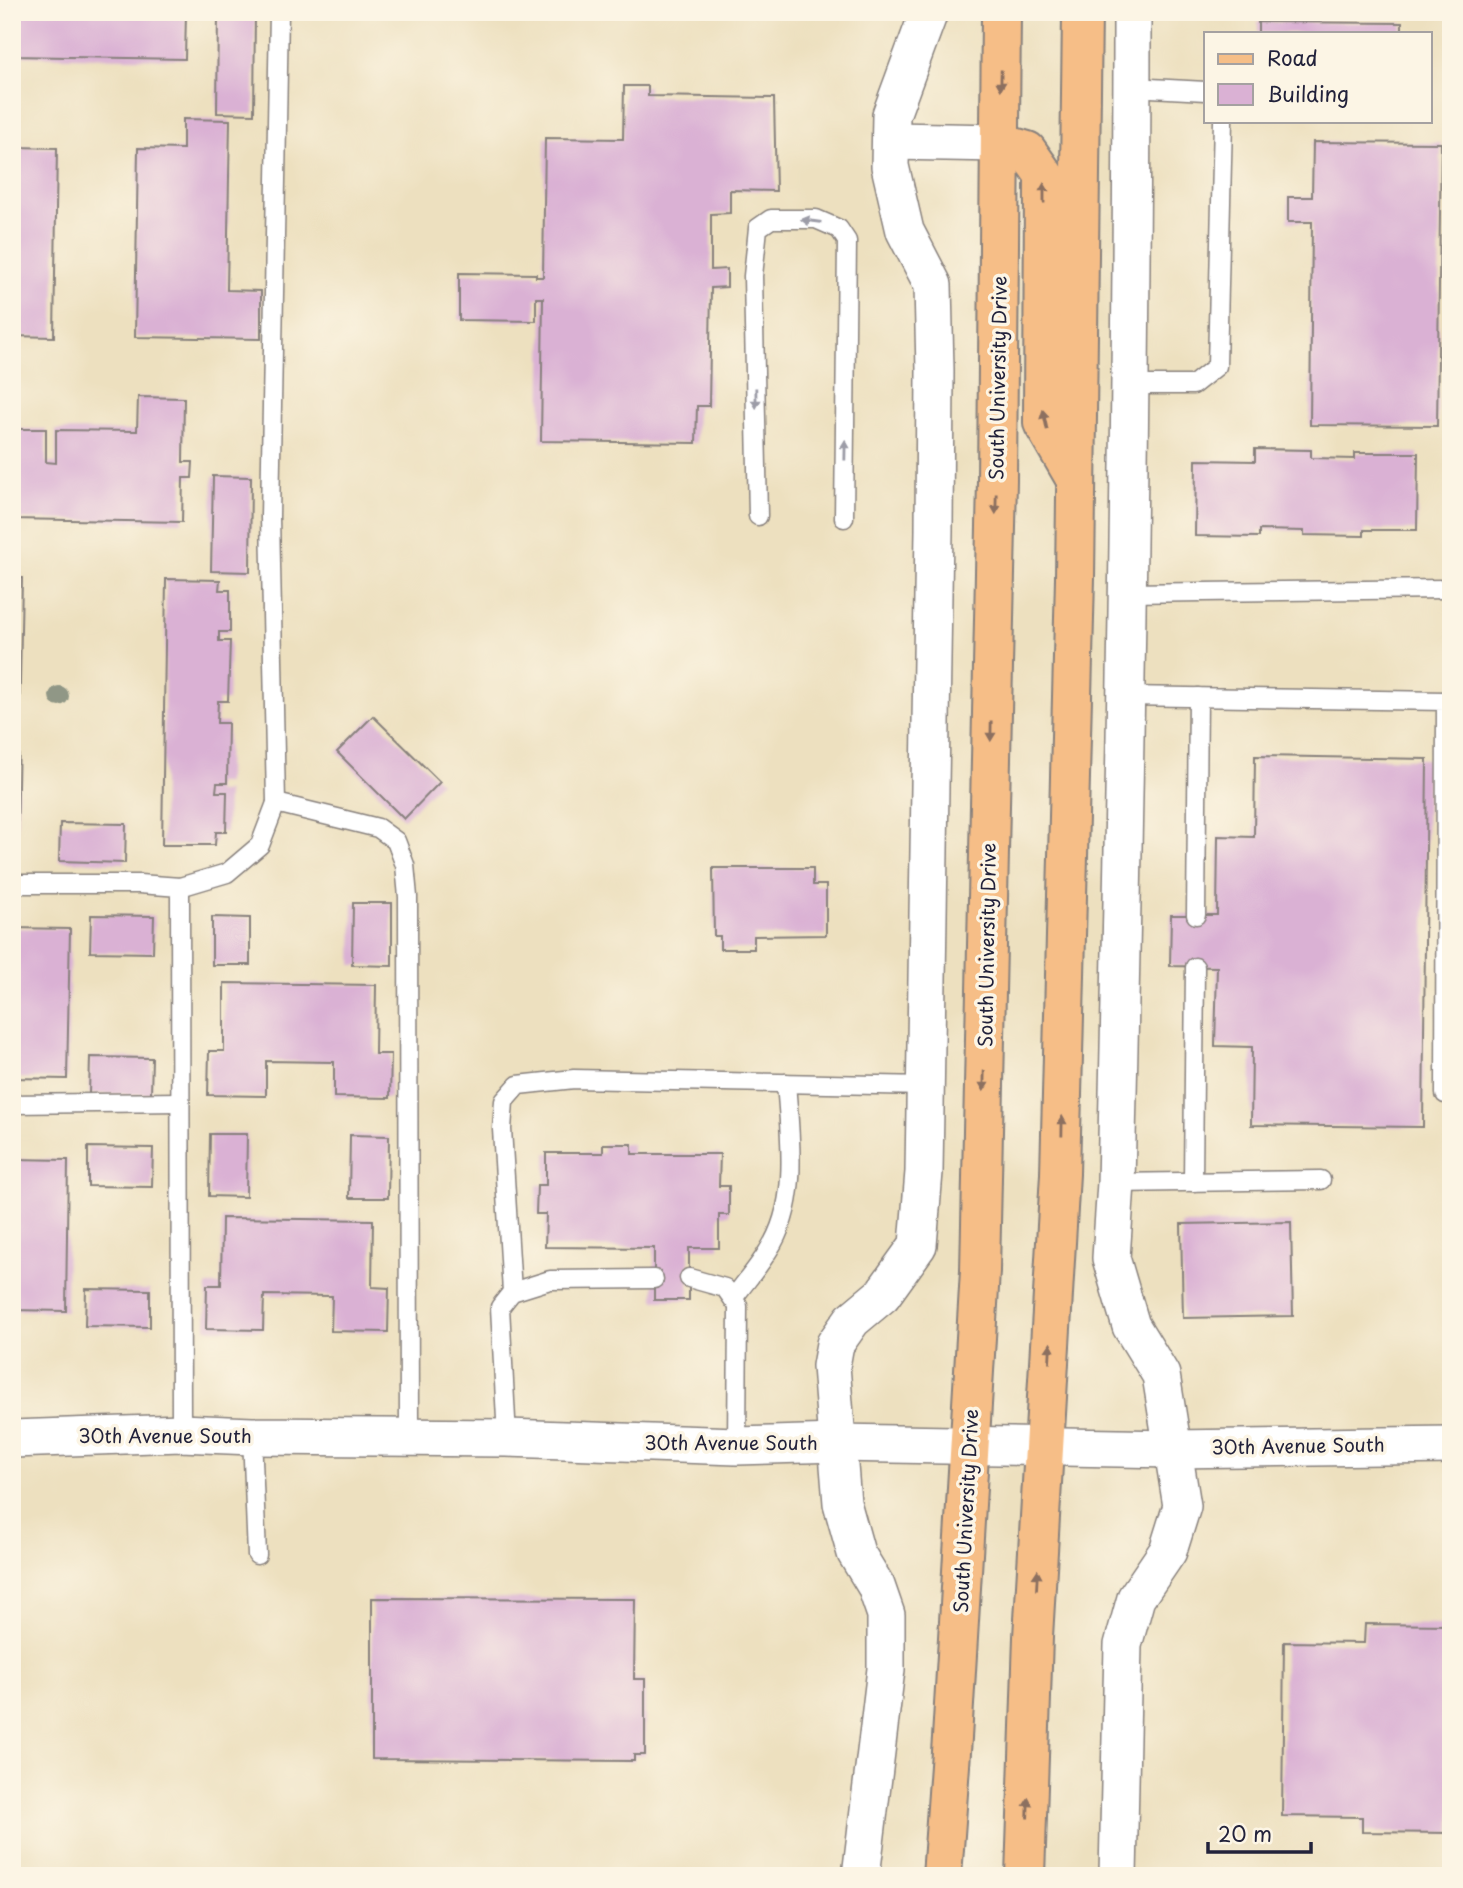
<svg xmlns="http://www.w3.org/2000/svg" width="1463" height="1888" font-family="'Playpen Sans',sans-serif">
<rect width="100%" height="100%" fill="#fcf5e5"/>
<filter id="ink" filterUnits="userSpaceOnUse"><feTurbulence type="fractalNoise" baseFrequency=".0143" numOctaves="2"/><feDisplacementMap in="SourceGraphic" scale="14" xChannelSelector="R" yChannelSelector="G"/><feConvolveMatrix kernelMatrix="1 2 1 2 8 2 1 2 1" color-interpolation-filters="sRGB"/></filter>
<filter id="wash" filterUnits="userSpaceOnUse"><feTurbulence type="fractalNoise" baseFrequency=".00686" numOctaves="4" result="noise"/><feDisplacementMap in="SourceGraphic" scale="28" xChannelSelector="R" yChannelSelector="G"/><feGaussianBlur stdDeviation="1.57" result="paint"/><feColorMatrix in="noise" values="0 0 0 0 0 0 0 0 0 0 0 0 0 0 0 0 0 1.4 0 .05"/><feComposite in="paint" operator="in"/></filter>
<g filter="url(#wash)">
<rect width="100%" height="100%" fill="#ede0bf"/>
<g id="blocks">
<!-- building -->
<g fill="#dab1d4">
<polygon points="12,12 186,12 185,59 12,56"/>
<polygon points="218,12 255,12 254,114 217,113"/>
<polygon points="1258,22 1402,23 1402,33 1258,33"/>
<polygon points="624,86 648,86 648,96 774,98 776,191 730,190 730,213 711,214 711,270 727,269 727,287 711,288 709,406 697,406 696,443 541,441 543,298 536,298 536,321 459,320 459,273 536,274 536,277 543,277 545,138 623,139"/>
<polygon points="12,117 16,117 16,147 57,148 54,337 12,336"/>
<polygon points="183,119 230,120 227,290 261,291 261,339 135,337 138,148 183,149"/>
<polygon points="1313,142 1441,143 1437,426 1310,425 1312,222 1288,222 1288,197 1312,197"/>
<polygon points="138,397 184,398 183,462 193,462 192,478 183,478 182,522 12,519 12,429 46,429 46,462 56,463 56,430 137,431"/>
<polygon points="1255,449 1311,450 1311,458 1355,459 1355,453 1418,453 1417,530 1364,530 1364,536 1304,535 1304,531 1259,530 1259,537 1195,536 1196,460 1255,461"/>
<polygon points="213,476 251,477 250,572 211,571"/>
<polygon points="12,578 22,578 17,839 12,838"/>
<polygon points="166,579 220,580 219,590 230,590 230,632 219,632 219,641 230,641 228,701 218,701 217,723 228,723 227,783 217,783 216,792 227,792 226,832 216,832 215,845 162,845"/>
<polygon points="373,716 440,782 404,819 337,752"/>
<polygon points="1255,756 1427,759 1423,1127 1251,1125 1252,1047 1215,1046 1217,967 1170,966 1171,915 1217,915 1218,836 1254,837"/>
<polygon points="60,823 126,824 125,863 59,861"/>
<polygon points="713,868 813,868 813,885 826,885 826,935 754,936 754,949 720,949 720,936 714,936"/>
<polygon points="353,903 392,903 392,966 352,965"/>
<polygon points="91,915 154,916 153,953 90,952"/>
<polygon points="212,917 250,918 250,965 212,965"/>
<polygon points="12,928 70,929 67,1079 12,1078"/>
<polygon points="224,983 376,985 375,1054 391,1054 390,1098 334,1097 334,1062 266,1061 266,1096 208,1095 209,1051 224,1051"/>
<polygon points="90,1057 152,1058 151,1094 89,1094"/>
<polygon points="210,1134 247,1134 246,1197 209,1196"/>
<polygon points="350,1135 389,1136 388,1198 349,1198"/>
<polygon points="603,1144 632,1144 632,1154 720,1154 719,1186 729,1186 729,1215 719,1215 719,1248 689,1248 689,1300 654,1300 654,1248 545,1247 546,1214 536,1214 537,1185 546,1185 546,1153 603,1153"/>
<polygon points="88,1147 153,1148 152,1187 88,1186"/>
<polygon points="12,1159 68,1160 66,1311 12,1310"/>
<polygon points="222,1218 373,1220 372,1287 389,1288 388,1332 331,1331 332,1296 264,1295 263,1330 206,1329 207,1285 221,1285"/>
<polygon points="1291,1222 1293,1316 1183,1318 1181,1224"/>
<polygon points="86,1289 150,1290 150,1327 85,1326"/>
<polygon points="372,1598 635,1599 634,1679 645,1679 645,1755 634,1755 634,1761 372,1759"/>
<polygon points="1365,1624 1451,1625 1451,1833 1362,1832 1362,1817 1282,1816 1284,1642 1364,1643"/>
</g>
</g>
</g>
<g filter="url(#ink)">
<use href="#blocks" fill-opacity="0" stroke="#88817d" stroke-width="2"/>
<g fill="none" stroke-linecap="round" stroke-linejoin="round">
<!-- lane casing -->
<g stroke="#88817d" stroke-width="21">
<g id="lane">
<polyline points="279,12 270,517 276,803 378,828 396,841 405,865 408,897 409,1436"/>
<polyline points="1132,87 1206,91"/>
<polyline points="1130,385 1193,385 1217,366 1223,121"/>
<polyline points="758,516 753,276 758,228 771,219 816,219 839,229 847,241 844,518"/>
<polyline points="1127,593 1445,589"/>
<polyline points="1125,696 1446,701 1445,1094"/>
<polyline points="12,884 139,884 180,887 181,1433"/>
<polyline points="180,887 227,873 260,845 276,803"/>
<polyline points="1196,915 1198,697"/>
<polyline points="12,1104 180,1102"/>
<polyline points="1193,1182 1195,967"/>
<polyline points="1116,1183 1321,1180"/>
<polyline points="689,1278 725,1288 738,1306 737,1446"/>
<polyline points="512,1292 502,1129 504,1101 518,1085 574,1079 926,1086"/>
<path d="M733,1299C744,1283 758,1268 768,1251C800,1203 790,1137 786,1083"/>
<polyline points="252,1436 257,1555"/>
<polyline points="507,1438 500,1307 512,1292 550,1280 654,1279"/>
</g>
</g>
<!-- street casing -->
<g stroke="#88817d" stroke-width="40">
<g id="street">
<polyline points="891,141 1000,143"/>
<polyline points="12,1439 181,1433 252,1436 507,1438 737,1446 837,1443 1173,1449 1451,1445"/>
<polyline points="861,1876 886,1669 886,1615 876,1586 856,1553 842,1503 831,1366 835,1344 852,1320 882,1295 918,1245 924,1172 934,530 935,370 933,285 905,231 890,166 891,115 929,12"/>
<path d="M1118,1876L1123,1645L1136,1598L1168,1551L1182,1506L1161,1375L1131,1326L1111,1258L1116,1183C1125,793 1132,403 1132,12"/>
</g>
</g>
<!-- primary casing -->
<g stroke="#88817d" stroke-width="42">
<g id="primary">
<polyline points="1000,143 1027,151 1044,175 1043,423 1076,480"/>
<polyline points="942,1876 952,1738 980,1271 997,480 1001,12"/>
<polyline points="1025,1876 1033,1637 1060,1174 1075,578 1082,12"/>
</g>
</g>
<!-- lane -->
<use href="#lane" stroke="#fff" stroke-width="18"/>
<!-- street -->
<use href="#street" stroke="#fff" stroke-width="37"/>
<!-- primary -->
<use href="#primary" stroke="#f6be87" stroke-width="38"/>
</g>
<!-- trees -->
<circle fill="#909786" cx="59" cy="696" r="10"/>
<!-- one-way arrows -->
<defs><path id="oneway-solid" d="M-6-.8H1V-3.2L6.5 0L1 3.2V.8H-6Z" transform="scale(1.75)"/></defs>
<g fill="#8c7061">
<use href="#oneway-solid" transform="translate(1001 80) rotate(91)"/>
<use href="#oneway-solid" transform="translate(1044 193) rotate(-90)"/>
<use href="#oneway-solid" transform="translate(1045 420) rotate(-102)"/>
<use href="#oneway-solid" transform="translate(996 504) rotate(91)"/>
<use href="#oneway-solid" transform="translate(991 731) rotate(91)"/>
<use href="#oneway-solid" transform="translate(984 1081) rotate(91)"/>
<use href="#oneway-solid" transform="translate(1062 1126) rotate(-89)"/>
<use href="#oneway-solid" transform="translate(1050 1353) rotate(-87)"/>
<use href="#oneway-solid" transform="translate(1037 1580) rotate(-87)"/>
<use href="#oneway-solid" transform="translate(1028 1808) rotate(-88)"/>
</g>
<g fill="#9c9ca7">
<use href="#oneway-solid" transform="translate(811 221) rotate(-172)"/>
<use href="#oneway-solid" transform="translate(756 398) rotate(89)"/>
<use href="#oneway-solid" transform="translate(845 450) rotate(-89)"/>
</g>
</g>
<g text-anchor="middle" stroke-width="7" stroke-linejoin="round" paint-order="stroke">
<!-- street labels -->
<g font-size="19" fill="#22223b" stroke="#fcf5e5">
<text transform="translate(998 378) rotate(-89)" y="7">South University Drive</text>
<text transform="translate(987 945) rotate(-89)" y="7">South University Drive</text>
<text x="165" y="1443">30th Avenue South</text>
<text x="731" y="1450">30th Avenue South</text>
<text transform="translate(1298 1446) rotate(-1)" y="7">30th Avenue South</text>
<text transform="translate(966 1511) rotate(-87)" y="7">South University Drive</text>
</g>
</g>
<!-- margin -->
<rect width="1463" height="1888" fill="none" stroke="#fcf5e5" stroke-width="42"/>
<!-- legend -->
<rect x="1204" y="32" width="228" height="91" fill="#fcf5e5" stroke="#a5a1a1" stroke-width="2"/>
<rect x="1218" y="54" width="35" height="10" fill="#f6be87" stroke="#a5a1a1" stroke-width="2"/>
<text x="1267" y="66" font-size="21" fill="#22223b">Road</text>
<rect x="1218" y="84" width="35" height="21" fill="#dab1d4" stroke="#a5a1a1" stroke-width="2"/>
<text x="1267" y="102" font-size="21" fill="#22223b">Building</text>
<!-- scale -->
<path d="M1208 1842v10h103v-10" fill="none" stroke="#22223b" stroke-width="3.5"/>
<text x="1218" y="1842" font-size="21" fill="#22223b" stroke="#fcf5e5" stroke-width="5" paint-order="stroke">20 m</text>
</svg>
